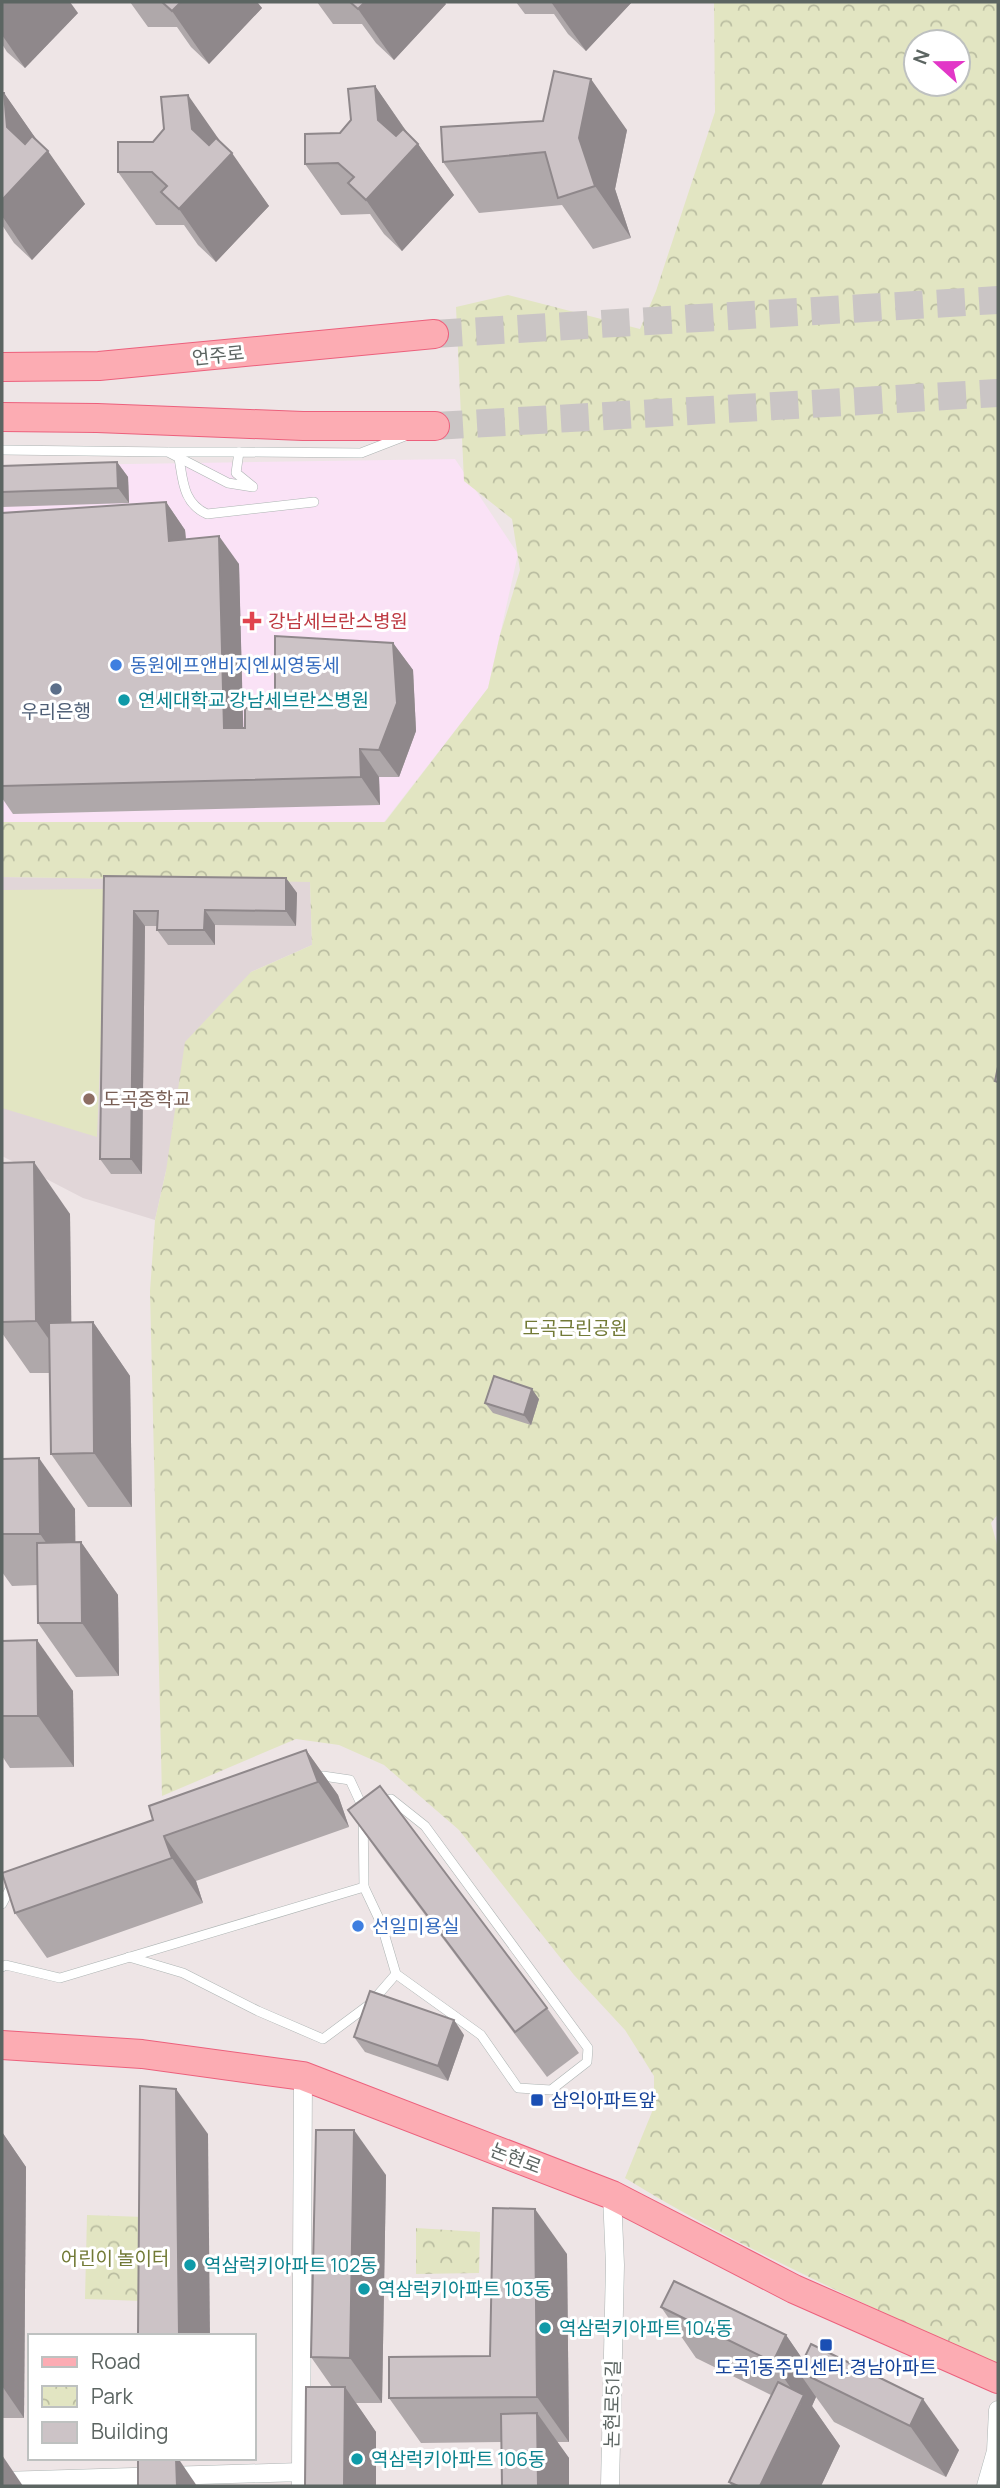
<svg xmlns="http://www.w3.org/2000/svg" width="1000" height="2488" font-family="Manrope,'Noto Sans KR',sans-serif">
<defs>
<pattern id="park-crowns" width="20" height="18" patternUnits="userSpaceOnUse" patternTransform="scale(1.75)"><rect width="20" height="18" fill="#e2e5c2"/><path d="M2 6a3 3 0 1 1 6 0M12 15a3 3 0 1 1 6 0" fill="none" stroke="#babda1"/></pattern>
</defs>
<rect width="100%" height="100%" fill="#eee5e6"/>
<!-- education -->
<polygon fill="#e1d6d8" points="2,877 310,881 312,945 251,972 166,1171 155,1220 83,1198 2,1156"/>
<!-- medical -->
<polygon fill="#fae2f6" points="455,459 518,554 488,688 384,822 2,822 2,466"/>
<!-- grass -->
<polygon fill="#e2e5c2" points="107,889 97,1137 2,1108 2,890"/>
<!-- park -->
<g fill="url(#park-crowns)" fill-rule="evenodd">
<path d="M714,2H998V1514L991,1523L998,1548V2369C874,2305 744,2252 625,2178L654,2107V2076L625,2030L574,1975L459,1830L384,1765L339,1745L296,1739L162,1796L150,1291L155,1220L166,1171L185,1042L251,972L312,945L310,882L2,877V822H385L488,688L500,635L520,570L512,519L464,481L456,307L508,295L640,329L656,291L715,112ZM916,42H958V84H916Z"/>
<polygon points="87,2215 144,2217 143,2301 85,2299"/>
<polygon points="416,2228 480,2232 479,2273 416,2274"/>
</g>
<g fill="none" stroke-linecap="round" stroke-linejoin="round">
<!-- primary-tunnel -->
<g stroke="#cac5c5" stroke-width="28" stroke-dasharray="28 14" stroke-linecap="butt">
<polyline points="434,334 998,300"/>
<polyline points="435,426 998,393"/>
</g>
<!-- lane casing -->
<g stroke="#adb4b3" stroke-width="10">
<g id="lane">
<polyline points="2,450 168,452 228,483 253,487"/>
<polyline points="170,452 239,452"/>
<path d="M179,458C183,481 183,503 207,514L314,502"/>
<polyline points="252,486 236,473 239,452 361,453 405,436"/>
<polyline points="379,1803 391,1799 425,1826 588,2048 587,2062 551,2090 518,2088 481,2035 396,1974"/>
<polyline points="2,1904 13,1883"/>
<polyline points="129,1957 183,1973 258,2011 323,2039 370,2004 396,1974 381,1923 364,1887"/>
<polyline points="2,1967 6,1965 60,1978 364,1887 363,1808 350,1780 323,1776 314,1779"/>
</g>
</g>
<!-- street casing -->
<g stroke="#adb4b3" stroke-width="19">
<g id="street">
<polyline points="301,2472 303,2076"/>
<polyline points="2,2481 301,2472 301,2486"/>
<polyline points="610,2486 615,2265 612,2195"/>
<polyline points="986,2486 996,2451 998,2410"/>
</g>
</g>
<!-- primary casing -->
<g stroke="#ec607c" stroke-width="30">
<g id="primary">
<polyline points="2,367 99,366 434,334"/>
<polyline points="2,417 97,418 303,426 435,426"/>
<polyline points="2,2045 142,2054 303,2076 612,2195 794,2289 998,2379"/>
</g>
</g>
<!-- lane -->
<use href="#lane" stroke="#fff" stroke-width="9"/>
<!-- street -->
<use href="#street" stroke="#fff" stroke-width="18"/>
<!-- primary -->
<use href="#primary" stroke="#fcacb3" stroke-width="28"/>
</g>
<!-- wall -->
<g fill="#afa8aa">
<polygon points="2,2 78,13 25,68 7,52 2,44"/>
<polygon points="130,2 257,2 262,8 209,64 191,47 177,27 148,27"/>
<polygon points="317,2 444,2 446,4 394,60 376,43 362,24 333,24"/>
<polygon points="516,2 632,2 586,51 568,34 554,14 525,14"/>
<polygon points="375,86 409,135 418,144 454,195 402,251 384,234 370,214 341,215 305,164 340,133 351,120"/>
<polygon points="2,93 4,93 38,142 85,204 32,260 14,243 2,225"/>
<polygon points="627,130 615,189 631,238 593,249 562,205 479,213 443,162"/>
<polygon points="223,144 269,206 216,262 198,245 184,225 156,225 118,172"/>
<polygon points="117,462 128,477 129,503 2,507 2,466"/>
<polygon points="166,502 185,530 186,539 239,564 243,728 245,728 275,709 393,643 413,670 416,731 399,777 379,777 380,805 13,814 2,798 2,513"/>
<polygon points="104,876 286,878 297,893 296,926 215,925 215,945 168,945 157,930 157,926 145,926 142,1174 111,1174 100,1159"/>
<polygon points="2,1163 70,1214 71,1323 93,1322 130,1376 132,1507 88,1507 51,1454 50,1373 30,1373 2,1333"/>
<polygon points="539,1399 531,1425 493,1413 485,1403"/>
<polygon points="2,1459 75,1509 75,1542 81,1542 118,1595 119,1676 76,1677 38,1623 38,1585 12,1586 2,1572"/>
<polygon points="2,1641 73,1691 74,1767 10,1768 2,1756"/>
<polygon points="306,1750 338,1795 349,1827 196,1881 203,1903 47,1958 15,1913 153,1820"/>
<polygon points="348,1810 547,2008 579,2053 547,2077 380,1855"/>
<polygon points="464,2035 448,2081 365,2052 354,2037"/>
<polygon points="2,2132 26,2167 24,2418 2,2418"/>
<polygon points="386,2175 382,2403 356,2403 376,2432 376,2486 305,2486 332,2387 311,2357"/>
<polygon points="567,2254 569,2442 557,2442 569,2458 501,2442 421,2443 389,2398 490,2356"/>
<polygon points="661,2307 786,2335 803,2360 959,2450 946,2477 834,2422 816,2397 812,2406 840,2446 821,2486 732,2486 729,2482 771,2395 696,2358"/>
</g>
<!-- shaded-wall -->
<g fill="#8f888b">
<polygon points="2,2 70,2 78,13 25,68 2,35"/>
<polygon points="181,2 257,2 262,8 209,64 172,11"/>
<polygon points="365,2 444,2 446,4 394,60 358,9"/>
<polygon points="551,2 632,2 586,51"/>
<polygon points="591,79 627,130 615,189 631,238 595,186 579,138"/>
<polygon points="375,86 410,137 418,144 454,195 402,251 366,200 378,120"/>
<polygon points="4,93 41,146 48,151 85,204 32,260 2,216 2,200 7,127"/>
<polygon points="188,95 225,148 232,153 269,206 216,262 179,209 192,129"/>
<polygon points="117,462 128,477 129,503 118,488"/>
<polygon points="166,502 185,530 188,568 169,541"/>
<polygon points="219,536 239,564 244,756 224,728"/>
<polygon points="393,643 413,670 416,731 399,777 379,750"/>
<polygon points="360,749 379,777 380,805 361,777"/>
<polygon points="286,878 297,893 296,926 286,911"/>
<polygon points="205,910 215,925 215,945 204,930"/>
<polygon points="134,911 145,926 142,1174 131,1159"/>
<polygon points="34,1162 70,1214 72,1372 36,1321"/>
<polygon points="93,1322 130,1376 132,1507 94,1453"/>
<polygon points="532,1389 539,1399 531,1425 524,1415"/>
<polygon points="39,1458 75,1509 76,1585 40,1534"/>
<polygon points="81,1542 118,1595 119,1676 82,1623"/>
<polygon points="37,1640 73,1691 74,1767 38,1716"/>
<polygon points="306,1750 338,1795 349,1827 318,1782"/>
<polygon points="164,1836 196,1881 203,1903 172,1858"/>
<polygon points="454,2020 464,2035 448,2081 438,2066"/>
<polygon points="176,2089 208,2134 210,2336 179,2336"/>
<polygon points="354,2130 386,2175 382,2403 350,2358"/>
<polygon points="2,2132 26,2167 24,2418 2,2386"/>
<polygon points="535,2209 567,2254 569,2442 537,2397"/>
<polygon points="786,2335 817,2380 798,2371 816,2397 812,2406 840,2446 821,2486 760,2486 801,2403 773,2362"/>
<polygon points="345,2387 376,2432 376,2486 344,2486"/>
<polygon points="923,2399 959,2450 946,2477 910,2426"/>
<polygon points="537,2413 569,2458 569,2486 538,2486"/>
<polygon points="2,2455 23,2486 2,2486"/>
<polygon points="176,2458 178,2458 197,2486 177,2486"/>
</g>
<!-- building -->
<g fill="#ccc3c6" stroke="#8f888b" stroke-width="2">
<polygon points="162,2 181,2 172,11"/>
<polygon points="350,2 365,2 358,9"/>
<polygon points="554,71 591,79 579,138 595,186 558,198 545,152 443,162 441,127 543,121"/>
<polygon points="375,86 378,120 396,136 403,129 418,144 366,200 348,183 354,177 338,163 305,164 305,134 340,133 351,120 348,89"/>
<polygon points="2,93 4,93 7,127 25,144 32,136 48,151 2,200"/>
<polygon points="188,95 192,129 209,145 216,138 232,153 179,209 161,192 167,186 152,172 118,172 118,142 153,142 164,129 161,97"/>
<polygon points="117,462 118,488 2,492 2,466"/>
<polygon points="166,502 169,541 219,536 224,728 245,728 245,708 275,709 275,636 393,643 397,703 379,750 360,749 361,777 2,786 2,513"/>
<polygon points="104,876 286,878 286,911 205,910 204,930 157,930 158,911 134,911 131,1159 100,1159"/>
<polygon points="998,1067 998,1082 995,1081"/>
<polygon points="34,1162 36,1321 2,1322 2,1163"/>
<polygon points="93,1322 94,1453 51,1454 49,1323"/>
<polygon points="494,1376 532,1389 524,1415 485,1403"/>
<polygon points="39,1458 40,1534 2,1534 2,1459"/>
<polygon points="81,1542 82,1623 38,1623 37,1543"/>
<polygon points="37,1640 38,1716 2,1716 2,1641"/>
<polygon points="306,1750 318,1782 164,1836 172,1858 15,1913 2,1873 153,1820 149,1806"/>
<polygon points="380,1786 547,2008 515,2032 348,1810"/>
<polygon points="370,1991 454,2020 438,2066 354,2037"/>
<polygon points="140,2086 176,2089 179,2336 138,2336"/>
<polygon points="316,2130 354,2130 350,2358 311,2357"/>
<polygon points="493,2208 535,2209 537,2397 389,2398 389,2357 490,2356"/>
<polygon points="674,2281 786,2335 773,2362 661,2307"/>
<polygon points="811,2344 923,2399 910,2426 798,2371"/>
<polygon points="778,2382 804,2395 760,2486 738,2486 729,2482"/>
<polygon points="306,2387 345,2387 344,2486 305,2486"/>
<polygon points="537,2413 538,2486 502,2486 501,2414"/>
<polygon points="138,2458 176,2458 177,2486 138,2486"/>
</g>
<!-- markers -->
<path fill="#e0444e" stroke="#fff" stroke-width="2.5" d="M248.5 610.5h7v7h7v7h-7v7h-7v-7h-7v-7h7z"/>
<g fill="#3f7fe0" stroke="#fff" stroke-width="2.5">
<circle cx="116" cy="665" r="7"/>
<circle cx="358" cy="1926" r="7"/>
</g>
<circle fill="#5c6f8a" stroke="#fff" stroke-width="2.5" cx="56" cy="689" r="7"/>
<g fill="#0f9aa8" stroke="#fff" stroke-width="2.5">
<circle cx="124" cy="700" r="7"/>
<circle cx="190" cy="2265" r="7"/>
<circle cx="364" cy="2289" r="7"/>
<circle cx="545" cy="2328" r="7"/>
<circle cx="357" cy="2459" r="7"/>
</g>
<circle fill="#8d6e63" stroke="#fff" stroke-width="2.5" cx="89" cy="1099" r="7"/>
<g fill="#1a4fb4" stroke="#fff" stroke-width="2.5">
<rect x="530" y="2093" width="14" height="14" rx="3.5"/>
<rect x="819" y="2338" width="14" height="14" rx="3.5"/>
</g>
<g text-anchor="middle" stroke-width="6" stroke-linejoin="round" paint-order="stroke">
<!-- street labels -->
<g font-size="19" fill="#5c6562" stroke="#fff">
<text transform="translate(218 355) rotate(-6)" y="7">언주로</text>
<text transform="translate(516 2158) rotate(21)" y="7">논현로</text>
<text transform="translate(612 2404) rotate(-89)" y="7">논현로51길</text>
</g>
<!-- health labels -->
<g font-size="19" fill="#be3a42" stroke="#fff" text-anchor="start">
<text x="268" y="628">강남세브란스병원</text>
</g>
<!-- shop labels -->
<g font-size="19" fill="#366cbe" stroke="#fff" text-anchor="start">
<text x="130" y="672">동원에프앤비지엔씨영동세</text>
<text x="372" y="1933">선일미용실</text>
</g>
<!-- culture labels -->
<g font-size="19" fill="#0d838f" stroke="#fff" text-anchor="start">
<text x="138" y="707">연세대학교 강남세브란스병원</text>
<text x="204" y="2272">역삼럭키아파트 102동</text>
<text x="378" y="2296">역삼럭키아파트 103동</text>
<text x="559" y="2335">역삼럭키아파트 104동</text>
<text x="371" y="2466">역삼럭키아파트 106동</text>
</g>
<!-- service labels -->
<g font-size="19" fill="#4e5e75" stroke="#fff">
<text x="56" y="718">우리은행</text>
</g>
<!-- education labels -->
<g font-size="19" fill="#785e54" stroke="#fff" text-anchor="start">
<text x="103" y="1106">도곡중학교</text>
</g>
<!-- park labels -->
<g font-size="19" fill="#727a36" stroke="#fff">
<text x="575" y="1335">도곡근린공원</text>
<text x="115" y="2265">어린이 놀이터</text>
</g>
<!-- transit labels -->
<g font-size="19" fill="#164399" stroke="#fff" text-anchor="start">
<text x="551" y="2107">삼익아파트앞</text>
<text x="826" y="2374" text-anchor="middle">도곡1동주민센터.경남아파트</text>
</g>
</g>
<!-- border -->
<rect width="1000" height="2488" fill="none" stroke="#5c6562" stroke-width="7"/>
<!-- legend -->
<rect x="28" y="2334" width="228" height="126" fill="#ffffff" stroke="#bec1c0" stroke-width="2"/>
<rect x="42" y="2357" width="35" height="10" fill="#fcacb3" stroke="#bec1c0" stroke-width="2"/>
<text x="91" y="2369" font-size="21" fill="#5c6562">Road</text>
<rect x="42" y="2386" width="35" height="21" fill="url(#park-crowns)" stroke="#bec1c0" stroke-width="2"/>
<text x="91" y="2404" font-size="21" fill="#5c6562">Park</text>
<rect x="42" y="2422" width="35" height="21" fill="#ccc3c6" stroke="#bec1c0" stroke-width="2"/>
<text x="91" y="2439" font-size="21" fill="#5c6562">Building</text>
<!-- north arrow -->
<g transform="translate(937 63) rotate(291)"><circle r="33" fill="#ffffff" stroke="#bec1c0" stroke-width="2"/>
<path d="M0-5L12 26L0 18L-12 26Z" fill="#e237c7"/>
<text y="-10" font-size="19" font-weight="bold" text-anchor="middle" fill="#5c6562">N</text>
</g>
</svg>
